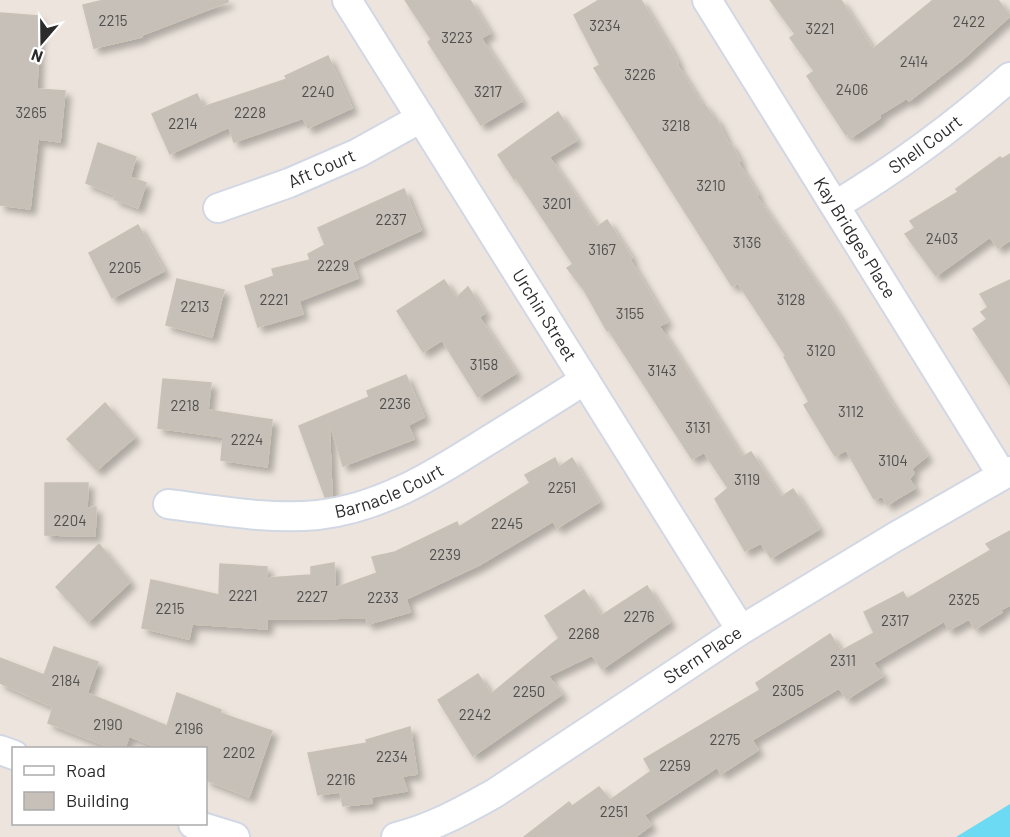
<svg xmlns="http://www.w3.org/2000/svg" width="1010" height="837" font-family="Barlow,sans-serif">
<defs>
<filter id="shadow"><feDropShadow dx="5.5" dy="5.5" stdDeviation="3" flood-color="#0004"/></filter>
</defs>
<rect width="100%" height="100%" fill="#ede5dd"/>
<!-- water -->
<polygon fill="#6ddaf3" points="1010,804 1010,837 956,837"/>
<!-- building -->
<g fill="#c6c0b8" stroke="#c9c1b6" stroke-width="1.5" filter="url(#shadow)">
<polygon points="104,0 228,0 228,2 142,35 142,37 94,48 83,5"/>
<polygon points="405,0 470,0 490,33 481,38 522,101 481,125 428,42 431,39"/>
<polygon points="599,0 641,0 670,48 678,63 677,65 702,105 704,104 714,118 716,118 729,145 731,144 740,161 738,163 758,195 756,196 837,313 889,400 927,456 911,469 914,473 909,479 915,488 887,505 882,496 874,499 846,450 835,456 804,405 809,402 784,357 786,356 738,283 732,286 594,68 600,65 574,15"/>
<polygon points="770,0 841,0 873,49 933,0 998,0 1010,16 963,59 909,101 907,98 879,115 880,118 852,137 850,133 846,135 807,76 814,71 790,38 795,34"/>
<polygon points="0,13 39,16 37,89 65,91 60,142 38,139 30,209 0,205"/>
<polygon points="328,56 352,108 308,128 303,118 234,142 229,127 170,154 152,114 197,94 203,107 287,79 285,76"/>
<polygon points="558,112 577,140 549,157 597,227 607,220 632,258 630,260 667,322 659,326 742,457 751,452 781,497 793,489 819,529 771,558 761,543 745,551 715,499 728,488 704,452 692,459 608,329 607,331 584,290 567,268 573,264 516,178 514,179 498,155"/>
<polygon points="98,143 136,157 130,177 146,183 138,208 114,199 115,195 86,183"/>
<polygon points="1010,154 1010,240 998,248 990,237 936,276 905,234 915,228 910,221 958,192 956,189 1000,157 1002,159"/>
<polygon points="404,189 421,230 352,262 358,278 299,301 303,314 258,327 245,286 274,276 272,269 310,260 308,254 325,245 318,228"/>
<polygon points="138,225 164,271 112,298 89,253"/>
<polygon points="177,279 224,290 212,337 166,325"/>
<polygon points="444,280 456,298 468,287 485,313 479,317 516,373 478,397 442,340 423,352 397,311"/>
<polygon points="1010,280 1010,385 973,329 987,319 981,312 988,307 980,294"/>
<polygon points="406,375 424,417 408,425 414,439 343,466 329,421 332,496 325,497 299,426 369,397 367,391"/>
<polygon points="163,379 211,383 208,410 272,420 267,467 221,460 223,437 158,428"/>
<polygon points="105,403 135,437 97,470 67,439"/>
<polygon points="555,458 559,467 572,458 599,502 557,528 553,521 479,565 406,599 410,612 368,624 366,618 267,619 267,629 192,624 189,639 142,628 151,580 219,595 220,564 267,567 267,578 311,575 311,567 334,563 335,588 377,573 372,557 395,552 457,522 459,527 530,483 525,475"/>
<polygon points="45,483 88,483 87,508 96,507 95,536 45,535"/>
<polygon points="1010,531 1010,605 1000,610 1002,612 975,629 969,619 949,630 944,621 873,663 883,676 847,699 839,688 752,740 758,750 721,774 717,767 644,815 651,825 635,837 524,837 569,802 572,806 599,787 610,800 651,771 644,759 760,690 756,683 830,634 841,651 874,633 864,612 903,592 907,599 991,550 986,544"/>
<polygon points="99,544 130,582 88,622 56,587"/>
<polygon points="647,586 670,622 602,669 592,655 548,676 562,694 473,756 438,700 478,674 491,694 559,638 545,616 584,590 601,616"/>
<polygon points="54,647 98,662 87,693 167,726 177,693 221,710 220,713 272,731 249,797 206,780 206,748 160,748 129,736 125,748 112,748 48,723 53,707 0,683 0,658 44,675"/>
<polygon points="410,727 417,774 402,776 407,791 371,797 372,803 343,806 340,792 318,795 308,753 367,743 366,740"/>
</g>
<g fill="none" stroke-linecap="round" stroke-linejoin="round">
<!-- minor casing -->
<g stroke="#d2d7e4" stroke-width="32">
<g id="minor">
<path id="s1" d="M347,0L741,630"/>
<path id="s2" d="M707,0L1002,475"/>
<path id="s3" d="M836,205C897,168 956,125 1010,77"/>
<path id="s4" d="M218,208L289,183L358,153L421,118"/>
<path id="s5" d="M168,504C217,510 268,520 318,515C380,508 432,476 484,443C518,422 552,401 585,380"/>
<polyline points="0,750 14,755"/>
<polyline points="193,824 235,837"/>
<path id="s6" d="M396,837C432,828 463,811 495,793L741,630L895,537L1010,471"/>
</g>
</g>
<!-- minor -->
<use href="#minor" stroke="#fff" stroke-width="28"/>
</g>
<g text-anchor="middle" stroke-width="4.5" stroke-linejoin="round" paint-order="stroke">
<!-- number labels -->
<g font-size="15" fill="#52504e">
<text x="113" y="26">2215</text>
<text x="969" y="27">2422</text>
<text x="605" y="31">3234</text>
<text x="820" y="34">3221</text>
<text x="457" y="43">3223</text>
<text x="914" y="67">2414</text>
<text x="640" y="80">3226</text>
<text x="852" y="95">2406</text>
<text x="318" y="97">2240</text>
<text x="488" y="97">3217</text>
<text x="31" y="118">3265</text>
<text x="250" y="118">2228</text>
<text x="183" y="129">2214</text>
<text x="676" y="131">3218</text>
<text x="711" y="191">3210</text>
<text x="557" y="209">3201</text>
<text x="391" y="225">2237</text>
<text x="942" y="244">2403</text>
<text x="747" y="248">3136</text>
<text x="602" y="255">3167</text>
<text x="333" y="271">2229</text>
<text x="125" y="273">2205</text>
<text x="274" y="305">2221</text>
<text x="791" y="305">3128</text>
<text x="195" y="312">2213</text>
<text x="630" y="319">3155</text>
<text x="821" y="356">3120</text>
<text x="484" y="370">3158</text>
<text x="662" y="376">3143</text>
<text x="395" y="409">2236</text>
<text x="185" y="411">2218</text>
<text x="851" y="417">3112</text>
<text x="698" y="433">3131</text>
<text x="247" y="445">2224</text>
<text x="893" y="466">3104</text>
<text x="747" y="485">3119</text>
<text x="562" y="493">2251</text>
<text x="70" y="526">2204</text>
<text x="507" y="529">2245</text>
<text x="445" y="560">2239</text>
<text x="243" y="601">2221</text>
<text x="312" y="602">2227</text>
<text x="383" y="603">2233</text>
<text x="964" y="605">2325</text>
<text x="170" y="614">2215</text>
<text x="639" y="622">2276</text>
<text x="895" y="626">2317</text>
<text x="584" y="639">2268</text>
<text x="843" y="666">2311</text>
<text x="66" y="686">2184</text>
<text x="788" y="696">2305</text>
<text x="529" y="697">2250</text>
<text x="475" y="720">2242</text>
<text x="108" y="730">2190</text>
<text x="189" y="734">2196</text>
<text x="725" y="745">2275</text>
<text x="239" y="758">2202</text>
<text x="392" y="762">2234</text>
<text x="675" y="771">2259</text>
<text x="341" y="785">2216</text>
<text x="614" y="817">2251</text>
</g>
<!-- street labels -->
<g font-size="18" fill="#2b2b2b" stroke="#fff">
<text dy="6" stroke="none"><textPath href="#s3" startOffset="108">Shell Court</textPath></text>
<text dy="6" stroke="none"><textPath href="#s4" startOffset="111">Aft Court</textPath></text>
<text dy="6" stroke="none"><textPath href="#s2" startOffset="280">Kay Bridges Place</textPath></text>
<text dy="6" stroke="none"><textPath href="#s1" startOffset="372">Urchin Street</textPath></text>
<text dy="6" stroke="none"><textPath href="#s5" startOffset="226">Barnacle Court</textPath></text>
<text dy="6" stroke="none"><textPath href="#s6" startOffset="358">Stern Place</textPath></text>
</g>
</g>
<!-- legend -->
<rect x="12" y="747" width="195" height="78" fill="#ffffff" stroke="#aaaaaa" stroke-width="1.5"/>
<rect x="24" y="766" width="30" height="9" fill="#ffffff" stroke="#aaaaaa" stroke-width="1.5"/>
<text x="66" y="777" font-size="18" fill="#2b2b2b">Road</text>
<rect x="24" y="792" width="30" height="18" fill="#c6c0b8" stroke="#aaaaaa" stroke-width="1.5"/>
<text x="66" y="807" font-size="18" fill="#2b2b2b">Building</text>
<!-- north arrow -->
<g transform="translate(42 42) rotate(200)" stroke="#ffffff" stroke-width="4.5" paint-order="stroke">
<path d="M0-4.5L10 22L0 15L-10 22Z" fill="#2b2b2b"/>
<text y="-9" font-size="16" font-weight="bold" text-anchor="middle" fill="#2b2b2b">N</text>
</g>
</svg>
